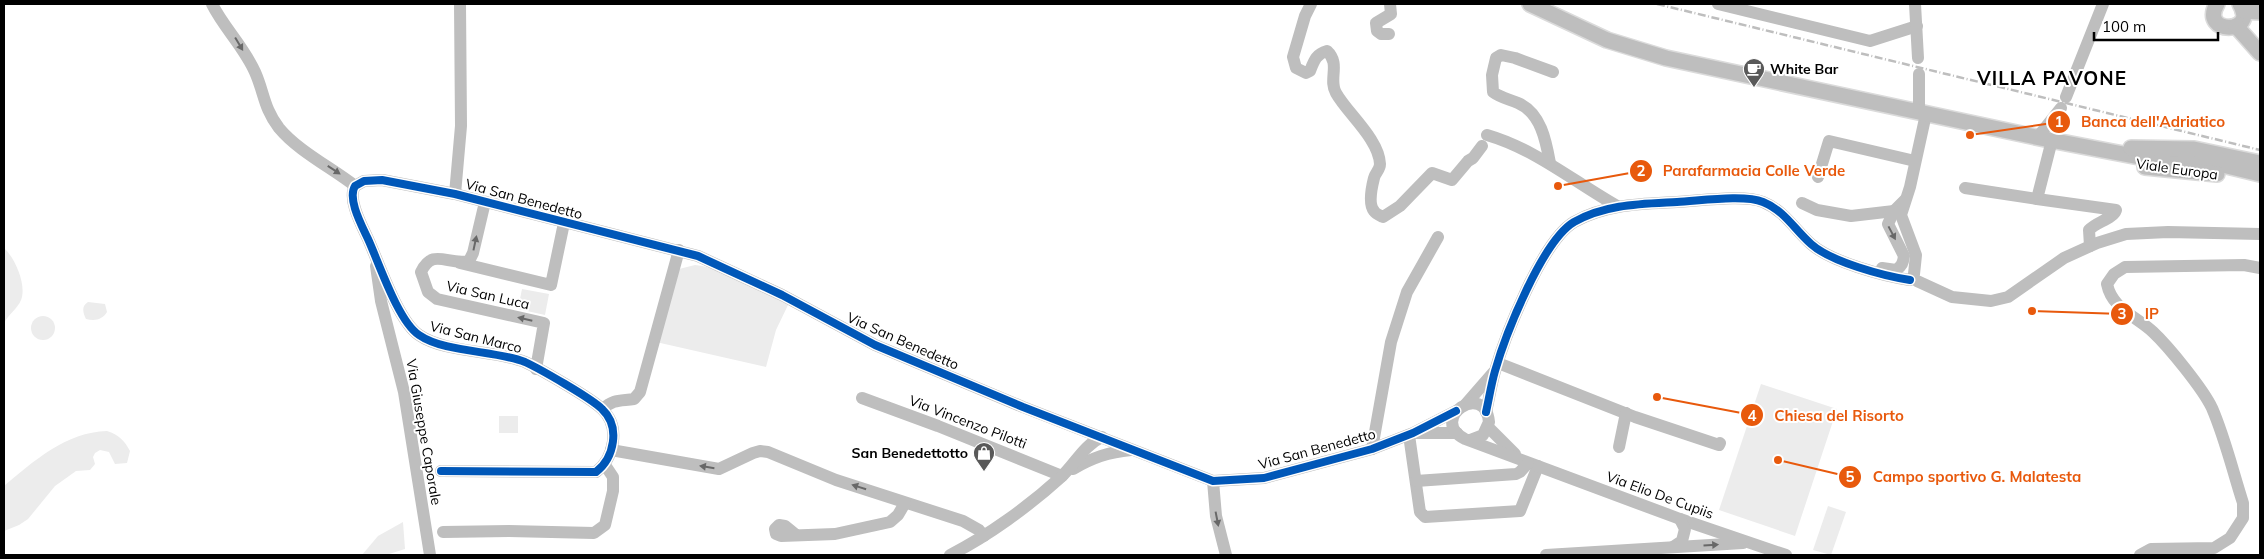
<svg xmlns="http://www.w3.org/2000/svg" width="2264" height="559" font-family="Mulish,sans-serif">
<rect width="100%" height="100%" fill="#fff"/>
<!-- green -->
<g fill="#ececec">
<path d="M4,248C15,258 27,285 21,300C18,308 8,315 4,323Z"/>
<path d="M695,265C721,267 764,293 788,305L776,330L766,367L656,342L679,269Z"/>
<polygon points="522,289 549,294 545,315 518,309"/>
<path d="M88,302L105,304L107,312C102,320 95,321 86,319C83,313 81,306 88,302Z"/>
<circle cx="43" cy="328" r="12"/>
<polygon points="1761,384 1837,409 1795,536 1719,510"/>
<rect x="499" y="416" width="19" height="17"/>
<path d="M107,431C119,435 124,440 130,451L127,463L115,464L109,452L100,450L95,453L93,457L95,464L90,470L76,471L55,486L28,519L19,525L4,531V486C34,461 66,432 107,431Z"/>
<polygon points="1828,506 1846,512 1831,555 1813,550"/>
<polygon points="403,522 405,549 386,555 362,555 378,536"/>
</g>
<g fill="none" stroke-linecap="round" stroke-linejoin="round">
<!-- major casing -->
<g stroke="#dbdbdb" stroke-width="18">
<g id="major">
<polyline points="1530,4 1607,40 1666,58 2045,139 2139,157 2210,162 2260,174"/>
<path d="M2217,4C2199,35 2259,35 2240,4"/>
<polyline points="2243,11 2260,12"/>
<polyline points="2236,26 2260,53"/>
<polyline points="2131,148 2194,149 2260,163"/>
<polyline points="2145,167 2217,174"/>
</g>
</g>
<!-- minor -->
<g stroke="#bebebe" stroke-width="12">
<path d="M212,4C224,28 244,47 255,72C264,92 264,109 279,128C298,151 332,168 355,186"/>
<path d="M1311,4L1305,16L1293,57L1296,68L1306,73L1310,71C1314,61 1316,54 1327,51C1341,64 1328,79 1336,93C1347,113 1379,139 1380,164C1380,170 1375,173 1374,178C1372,186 1368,204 1374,211C1376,214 1381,216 1383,217L1400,206L1432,173L1452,180L1468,161L1473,158L1482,146"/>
<polyline points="1718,4 1870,41 1917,26"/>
<polyline points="1915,4 1918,58"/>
<polyline points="1389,34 1381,34 1377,31 1376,23 1391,14 1390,4"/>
<polyline points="2066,97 2103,4"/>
<polyline points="1919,112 1919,74"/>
<path d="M1487,135C1535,149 1573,181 1617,206"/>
<polyline points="2037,138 2061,108"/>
<path d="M2052,140L2037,199L2116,210C2113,219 2096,222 2089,230L2090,246"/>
<path d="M1550,163C1546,141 1541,113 1518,103C1509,99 1501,98 1493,92L1492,75L1496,58L1501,55L1515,58L1553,72"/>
<polyline points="1818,177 1829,141 1915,161"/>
<polyline points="1965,188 2037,199"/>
<polyline points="455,194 461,126 460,4"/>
<path d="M485,202L473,253L469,261C448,266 433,247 421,272L428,292L437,299L544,323L536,369"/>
<polyline points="1802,203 1817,210 1851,216 1894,211"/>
<polyline points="460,263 551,285 564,223"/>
<polyline points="376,266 381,301 404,392 430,555"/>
<path d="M1882,268L1896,270C1902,266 1903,263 1904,256L1888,224L1894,211L1905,200"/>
<polyline points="1914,274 1916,255 1901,215 1910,187 1926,114"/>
<polyline points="1917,281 1952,297 1991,301 2008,297 2064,258 2097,243 2126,234 2168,232 2260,234"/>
<polyline points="1498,363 1635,417 1719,445 1720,443"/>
<polyline points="862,398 938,426 1062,476"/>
<polyline points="1466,404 1493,373"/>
<path d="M603,409C613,399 620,401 634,399L640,392L679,250"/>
<path d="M1486,412C1489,399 1491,385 1495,371C1505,336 1542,241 1574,222C1606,204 1641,204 1677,202C1699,201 1744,194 1763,202C1785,211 1794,229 1811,244C1831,262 1884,276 1910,280"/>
<polyline points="1488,427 1515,454"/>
<polyline points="1416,433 1457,433"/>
<polyline points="1409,435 1420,512 1425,517 1520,511 1538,466"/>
<path d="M1470,440L1483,435L1489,422C1485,380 1427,419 1465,439L1680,519L1786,555"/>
<polyline points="1619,447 1626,413"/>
<polyline points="1372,449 1391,342 1407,292 1438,237"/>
<polyline points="611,450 719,469 753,453 760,451 768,452 836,480 963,521 979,530 984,536"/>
<path d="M1073,469C1092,458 1108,452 1131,450"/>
<path d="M441,471L596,472C614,458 621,427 602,409C591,398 540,369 525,362C495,350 445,353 419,335C398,321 379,263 368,239C362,226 347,199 355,186L364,181L382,180L455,194L698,256L782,295L875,345L1023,407L1213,481L1264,478L1372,449L1413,433L1456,411"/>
<polyline points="1213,481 1216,516 1226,555"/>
<polyline points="1416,481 1516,474 1520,472 1528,463"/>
<polyline points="443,532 509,531 594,533 605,525 613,491 613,477 605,465"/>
<polyline points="796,535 785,526 779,525 775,529 776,534 781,536 835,534 890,522 898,515 905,503"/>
<polyline points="1673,547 1682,541 1685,529 1680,519"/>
<path d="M950,555C988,536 1029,506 1061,477C1075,464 1084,445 1102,437"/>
<polyline points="1546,555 1743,543"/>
<path d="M2140,555L2151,549L2214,548L2230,538L2243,518V503C2233,472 2225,438 2212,408C2203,389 2169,347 2153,332C2136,316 2112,309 2107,284L2114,274L2125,267L2244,265L2260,268"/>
</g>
<!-- major -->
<use href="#major" stroke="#bebebe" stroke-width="15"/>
<!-- rail -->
<polyline stroke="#bebebe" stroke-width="2.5" stroke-dasharray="8 2.5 1 2.5" stroke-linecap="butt" points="1657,4 2260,150"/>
<!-- cycleway casing -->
<g stroke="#fff" stroke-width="11">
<g id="cycleway">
<path d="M1486,412C1489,399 1491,385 1495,371C1505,336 1542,241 1574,222C1606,204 1641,204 1677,202C1699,201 1744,194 1763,202C1785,211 1794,229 1811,244C1831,262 1884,276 1910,280"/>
<path d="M441,471L596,472C614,458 621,427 602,409C591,398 540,369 525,362C495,350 445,353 419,335C398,321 379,263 368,239C362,226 347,199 355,186L364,181L382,180L455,194L698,256L782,295L875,345L1023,407L1213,481L1264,478L1372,449L1413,433L1456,411"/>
</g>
</g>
<!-- cycleway -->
<use href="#cycleway" stroke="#0057b8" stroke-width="8"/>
</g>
<!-- one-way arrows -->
<defs><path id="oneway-solid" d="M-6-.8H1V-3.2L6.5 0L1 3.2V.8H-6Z" transform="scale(1.25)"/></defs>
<g fill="#686868">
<use href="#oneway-solid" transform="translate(239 44) rotate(59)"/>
<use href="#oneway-solid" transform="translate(334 170) rotate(33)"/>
<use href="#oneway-solid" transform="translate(1892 233) rotate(62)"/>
<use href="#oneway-solid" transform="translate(475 243) rotate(-78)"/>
<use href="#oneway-solid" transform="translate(525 319) rotate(-167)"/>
<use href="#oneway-solid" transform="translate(707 467) rotate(-171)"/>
<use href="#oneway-solid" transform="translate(859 487) rotate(-162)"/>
<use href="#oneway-solid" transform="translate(1217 519) rotate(79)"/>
<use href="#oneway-solid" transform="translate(1711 545) rotate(-4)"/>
</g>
<!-- icons -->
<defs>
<g id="cafe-pin" transform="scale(1.125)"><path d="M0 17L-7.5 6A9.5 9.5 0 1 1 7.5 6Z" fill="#595959" stroke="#fff"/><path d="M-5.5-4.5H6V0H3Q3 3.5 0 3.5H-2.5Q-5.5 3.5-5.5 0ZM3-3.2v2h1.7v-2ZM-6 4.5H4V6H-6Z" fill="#fff"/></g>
<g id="shop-pin" transform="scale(1.125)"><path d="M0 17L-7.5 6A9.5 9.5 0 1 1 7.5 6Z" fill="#595959" stroke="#fff"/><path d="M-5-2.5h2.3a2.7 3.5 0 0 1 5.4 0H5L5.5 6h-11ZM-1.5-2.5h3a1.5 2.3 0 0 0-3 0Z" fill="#fff"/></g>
</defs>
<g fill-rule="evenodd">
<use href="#cafe-pin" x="1754" y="69"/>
<use href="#shop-pin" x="984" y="453"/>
</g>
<g text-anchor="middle" stroke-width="4" stroke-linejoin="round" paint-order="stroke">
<!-- poi labels -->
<g font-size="14" font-weight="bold" fill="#000" stroke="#fff" text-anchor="start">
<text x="1770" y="74">White Bar</text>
<text x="968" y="458" text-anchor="end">San Benedettotto</text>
</g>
<!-- street labels -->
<g font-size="14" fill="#000" stroke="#fff">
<text transform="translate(2177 169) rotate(8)" y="5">Viale Europa</text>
<text transform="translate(524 199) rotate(15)" y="5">Via San Benedetto</text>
<text transform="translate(488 295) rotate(13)" y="5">Via San Luca</text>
<text transform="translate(476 337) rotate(14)" y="5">Via San Marco</text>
<text transform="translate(903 341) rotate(24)" y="5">Via San Benedetto</text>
<text transform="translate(968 422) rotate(21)" y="5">Via Vincenzo Pilotti</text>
<text transform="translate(424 432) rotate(80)" y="5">Via Giuseppe Caporale</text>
<text transform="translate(1317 449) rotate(-15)" y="5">Via San Benedetto</text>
<text transform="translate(1660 495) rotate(20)" y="5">Via Elio De Cupiis</text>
</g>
<!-- district labels -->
<g font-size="19" font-weight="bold" letter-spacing="1" fill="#000" stroke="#fff">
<text x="2052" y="85">VILLA PAVONE</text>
</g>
</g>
<!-- callouts -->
<path fill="none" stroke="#e8590c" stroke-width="2" d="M1970 135L2059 122M1558 186L1641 171M2032 311L2122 314M1657 397L1752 415M1778 460L1850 477"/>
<g fill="#e8590c" stroke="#fff" stroke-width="2">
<circle cx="1970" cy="135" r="5"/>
<circle cx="1558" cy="186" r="5"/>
<circle cx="2032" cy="311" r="5"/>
<circle cx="1657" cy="397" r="5"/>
<circle cx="1778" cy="460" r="5"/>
<circle cx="2059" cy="122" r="12"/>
<circle cx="1641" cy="171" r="12"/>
<circle cx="2122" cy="314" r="12"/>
<circle cx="1752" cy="415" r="12"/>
<circle cx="1850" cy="477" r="12"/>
</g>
<g font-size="15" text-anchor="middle" font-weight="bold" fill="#fff">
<text x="2059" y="127">1</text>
<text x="1641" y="176">2</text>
<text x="2122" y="319">3</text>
<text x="1752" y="421">4</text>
<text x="1850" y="482">5</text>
</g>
<g font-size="15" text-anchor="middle" font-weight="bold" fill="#e8590c" stroke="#fff" stroke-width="4" stroke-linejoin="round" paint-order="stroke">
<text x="2153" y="127">Banca dell'Adriatico</text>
<text x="1754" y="176">Parafarmacia Colle Verde</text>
<text x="2152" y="319">IP</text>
<text x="1839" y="421">Chiesa del Risorto</text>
<text x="1977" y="482">Campo sportivo G. Malatesta</text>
</g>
<!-- border -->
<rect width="2264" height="559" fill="none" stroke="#000000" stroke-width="10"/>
<!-- scale -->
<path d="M2094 32v8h124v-8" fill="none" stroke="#000000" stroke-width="2.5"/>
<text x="2102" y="32" font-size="15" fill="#000000" stroke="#ffffff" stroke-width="4" paint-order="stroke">100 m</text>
</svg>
